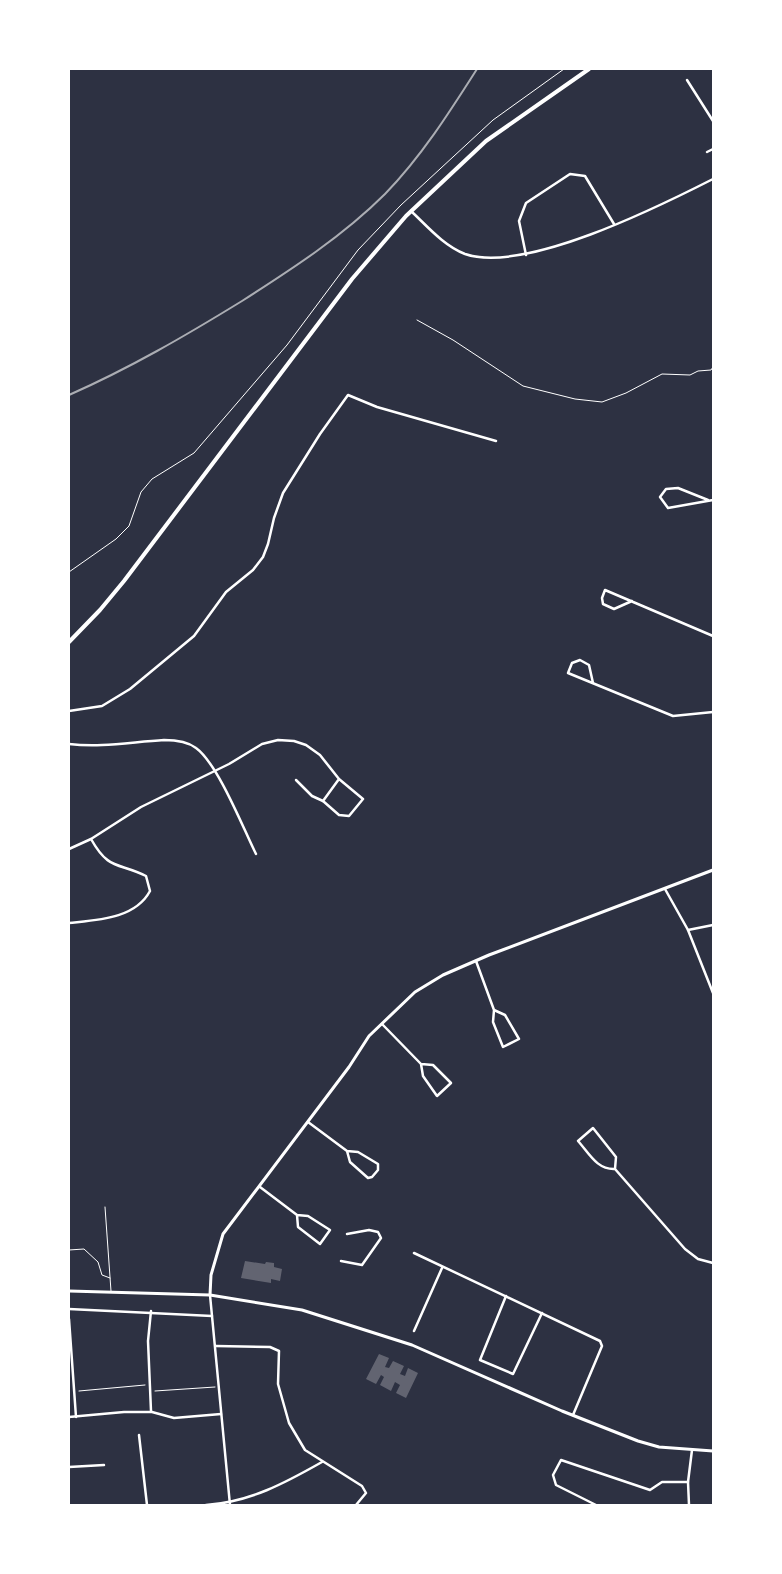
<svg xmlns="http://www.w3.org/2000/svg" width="782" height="1574" font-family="Montserrat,sans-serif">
<rect width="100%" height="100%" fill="#2d3142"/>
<!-- building -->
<g fill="#626471">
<polygon points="245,1261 265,1264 266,1262 274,1263 274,1267 282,1269 280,1281 271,1279 271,1283 241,1278"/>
<polygon points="379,1354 389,1358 385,1367 389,1368 393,1361 404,1366 400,1374 405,1376 408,1368 418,1373 406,1398 396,1393 400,1385 395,1382 391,1391 380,1385 384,1377 381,1375 376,1384 366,1379"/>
</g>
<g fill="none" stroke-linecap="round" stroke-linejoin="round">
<!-- path -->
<g stroke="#fff" stroke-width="1">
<polyline points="417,320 453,340 523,386 575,399 602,402 626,393 662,374 690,375 698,371 711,370 713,367"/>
<polyline points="69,572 116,539 129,526 141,492 152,479 194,453 287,345 358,250 401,205 493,120 564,69"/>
<polyline points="79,1391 145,1385"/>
<polyline points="155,1391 215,1387"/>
</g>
<!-- service -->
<g stroke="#fff" stroke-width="1">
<polyline points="105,1207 111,1291"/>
<polyline points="69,1250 84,1249 98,1262 102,1275 110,1278"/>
</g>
<!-- minor -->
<g stroke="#fff" stroke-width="2.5">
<polyline points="687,80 713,121"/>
<polyline points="707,152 713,149"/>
<path d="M411,211C427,226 444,246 465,254C524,274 658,207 713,179"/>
<polyline points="526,255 519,221 526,203 570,174 585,176 614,224"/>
<polyline points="708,500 678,488 666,489 660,497 668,508 713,500"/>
<polyline points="632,601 614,609 603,604 602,598 605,590 713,636"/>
<polyline points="593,683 589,665 580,660 572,663 568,673 673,716 713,712"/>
<polyline points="69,711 102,706 130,689 194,636 226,592 253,570 263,557 268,544 274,518 283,493 320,434 348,395 377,407 496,441"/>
<path d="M69,744C101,748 131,742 164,740C175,740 187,741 196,748C218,764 243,828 256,854"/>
<polyline points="296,780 312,796 323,801"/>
<polyline points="69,849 91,839 141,807 229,764 262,744 278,740 294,741 306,745 320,755 339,779 363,799 349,816 339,815 323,801 339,779"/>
<polyline points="665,889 688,930 713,993"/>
<path d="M69,923C97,920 135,919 150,891L146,876C118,862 109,871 91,839"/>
<polyline points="688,930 713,925"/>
<polyline points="476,961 494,1010 505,1015 519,1039 503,1047 493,1022 494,1010"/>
<polyline points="382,1024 421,1064 433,1065 451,1083 437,1096 423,1076 421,1064"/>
<polyline points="308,1122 347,1151 358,1152 378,1164 378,1170 372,1177 368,1178 350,1162 347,1151"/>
<path d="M615,1169C597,1170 589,1153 578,1141L593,1128L616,1157L615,1169L685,1249L698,1259L713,1263"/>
<polyline points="260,1187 297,1215 308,1216 330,1230 320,1244 298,1227 297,1215"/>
<polyline points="414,1253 600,1341 602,1346 573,1415"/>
<polyline points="341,1261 362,1265 381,1238 378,1232 369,1230 347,1234"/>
<polyline points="210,1295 230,1505"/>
<polyline points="506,1296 480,1360 513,1374 542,1313"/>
<polyline points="69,1309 212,1316"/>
<polyline points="151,1311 148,1341 151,1411"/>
<polyline points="69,1319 76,1417"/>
<polyline points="414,1331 442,1268"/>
<polyline points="216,1346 270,1347 279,1351 278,1384 289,1423 305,1450 362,1486 366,1493 356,1505"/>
<polyline points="69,1417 124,1412 152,1412 174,1418 221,1414"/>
<polyline points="139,1435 147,1505"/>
<polyline points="69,1467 104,1465"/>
<path d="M206,1505C250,1502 285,1483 322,1462"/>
<polyline points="596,1505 556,1485 553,1475 561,1460 650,1490 662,1482 688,1482"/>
<polyline points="689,1505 688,1482 692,1450"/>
</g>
<!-- tertiary -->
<g stroke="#fff" stroke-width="3">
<polyline points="69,1291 210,1295 302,1310 412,1345 562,1411 638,1441 659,1447 713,1451"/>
<polyline points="210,1295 211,1275 223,1234 349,1067 369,1036 415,992 443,975 489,955 713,870"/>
</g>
<!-- secondary -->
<polyline stroke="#fff" stroke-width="4" points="69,642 100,610 124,581 352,279 406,216 486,141 589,69"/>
<!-- rail -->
<path stroke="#abadb3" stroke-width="2" d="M69,395C130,368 185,336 242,301C292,269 343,236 385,194C421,157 449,113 477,69"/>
</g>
<!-- border -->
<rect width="782" height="1574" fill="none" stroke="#ffffff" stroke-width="140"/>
</svg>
